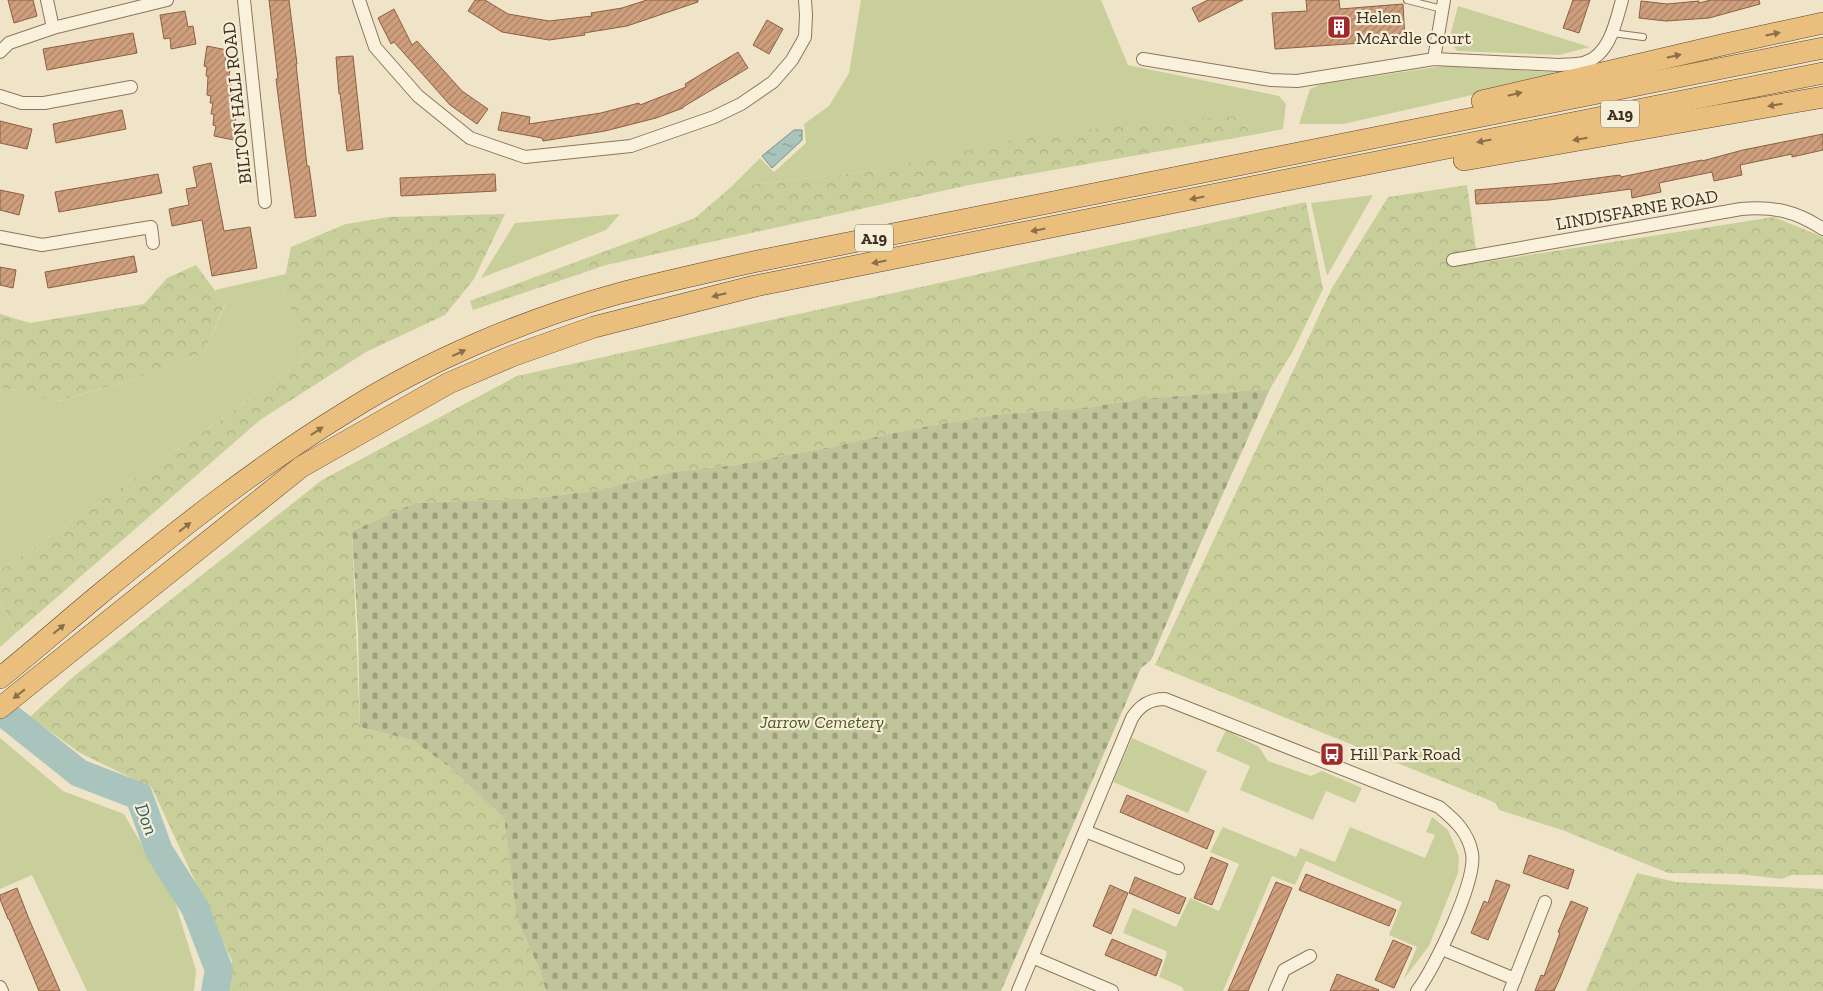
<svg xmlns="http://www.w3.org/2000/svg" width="1823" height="991" font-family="'Zilla Slab',serif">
<defs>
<pattern id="forest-crowns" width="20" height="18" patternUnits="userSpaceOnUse" patternTransform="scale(1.25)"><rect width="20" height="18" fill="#c9cf9b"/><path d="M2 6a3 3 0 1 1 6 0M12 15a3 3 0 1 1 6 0" fill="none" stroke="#aeb285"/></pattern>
<pattern id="cemetery-stones" width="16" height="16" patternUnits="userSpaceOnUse" patternTransform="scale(1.25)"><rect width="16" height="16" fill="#bfc49a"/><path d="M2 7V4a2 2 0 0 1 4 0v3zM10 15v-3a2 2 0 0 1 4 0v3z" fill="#9ca07d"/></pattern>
<pattern id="water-ripples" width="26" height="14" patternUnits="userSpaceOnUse" patternTransform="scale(1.25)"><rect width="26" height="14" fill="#a9c4bc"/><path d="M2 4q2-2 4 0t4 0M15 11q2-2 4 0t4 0" fill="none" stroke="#8ba098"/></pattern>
<pattern id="building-hatch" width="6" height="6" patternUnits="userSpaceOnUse" patternTransform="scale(1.25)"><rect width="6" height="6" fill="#cf9f7d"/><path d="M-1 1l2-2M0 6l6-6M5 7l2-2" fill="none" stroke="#a98266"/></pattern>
</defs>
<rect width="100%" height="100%" fill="#f0e4c8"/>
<!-- grass -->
<g fill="#c9cf9b">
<polygon points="861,0 1101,0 1128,65 1279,96 1286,104 1283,129 1252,135 1241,116 879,170 731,187 760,158 774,172 806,143 804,124 829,106 849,73"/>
<polygon points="1458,6 1590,47 1559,55 1457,51 1449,40"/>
<polygon points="1443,66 1570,73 1343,124 1299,124 1310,89 1322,84"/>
<polygon points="1373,195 1327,276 1311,203"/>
<polygon points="620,214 606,230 481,278 515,223"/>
<polygon points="286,274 282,291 299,324 303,359 222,419 0,570 0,387 59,401 128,381 204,353 225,305 215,290"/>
<polygon points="0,602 16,633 0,647"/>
<polygon points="1226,730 1259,747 1268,761 1311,776 1322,771 1362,788 1355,803 1326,791 1313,820 1240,790 1250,766 1216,751"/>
<polygon points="0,738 63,791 124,814 175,902 196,970 194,991 87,991 32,875 0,889"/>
<polygon points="1132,738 1207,771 1188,813 1113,782"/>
<polygon points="1432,817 1448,830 1459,856 1458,873 1429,946 1403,980 1417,947 1389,935 1402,902 1306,861 1295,885 1272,876 1223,991 1184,991 1182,987 1159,977 1167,954 1166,951 1123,933 1133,908 1176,927 1190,898 1219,911 1239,864 1210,852 1223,827 1296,857 1300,848 1335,862 1350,827 1425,858 1435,835 1426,832"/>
</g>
<!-- forest -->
<g fill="url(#forest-crowns)">
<polygon points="1241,116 1252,135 974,184 606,265 473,310 470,301 695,218 731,187 879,170 1036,135 1170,121"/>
<polygon points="1467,185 1478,263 1774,217 1823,237 1823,875 1792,875 1782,879 1740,874 1668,873 1562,830 1499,810 1496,803 1155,665 1332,288 1388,197"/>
<polygon points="1306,202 1323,289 1294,349 1270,389 1138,399 1092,407 993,415 907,430 831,447 736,465 671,472 600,490 537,498 415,503 352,531 360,727 412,740 448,766 504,818 517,919 541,973 546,991 228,991 232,961 152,788 80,753 30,717 74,676 322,480 517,376"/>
<polygon points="505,214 474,279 445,315 366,352 260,420 16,633 0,602 0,570 222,419 303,359 298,324 282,291 291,247 346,224 389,217"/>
<polygon points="196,265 225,304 204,353 128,381 58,401 0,387 0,314 30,323 144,304 167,278"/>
<polygon points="1637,873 1676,882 1823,889 1823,991 1586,991"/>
</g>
<!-- cemetery -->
<polygon fill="url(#cemetery-stones)" points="1270,389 1199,547 1151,660 1141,668 1001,991 546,991 541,973 517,919 504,818 448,766 412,740 360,727 358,633 352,531 415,503 537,498 600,490 671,472 736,465 831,447 907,430 993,415 1092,407 1138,399"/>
<!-- water -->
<polygon fill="url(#water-ripples)" stroke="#6f938a" points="794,130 802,130 802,140 772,168 762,156"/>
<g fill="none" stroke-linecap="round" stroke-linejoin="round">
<!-- river -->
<polyline stroke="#a9c4bc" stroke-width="28" points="0,710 79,773 139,796 159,851 195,908 219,970 215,991"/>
</g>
<!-- building -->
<g fill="url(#building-hatch)" stroke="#8d5f41">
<polygon points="8,0 33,0 37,16 14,23"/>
<polygon points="269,0 289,0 297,64 296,64 307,166 309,166 316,216 295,218 280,111 276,79 278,79"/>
<polygon points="475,0 485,0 508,14 549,21 592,16 591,13 622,8 647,0 698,0 698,2 627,26 584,33 585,35 549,40 502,32 468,11"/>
<polygon points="1208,0 1243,0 1199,22 1192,8"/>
<polygon points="1306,0 1339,0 1340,9 1403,4 1405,40 1275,49 1272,13 1307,11"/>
<polygon points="1573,0 1590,0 1579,33 1563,28"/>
<polygon points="1711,0 1759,0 1760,4 1709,18 1666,21 1639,18 1641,1 1667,4 1699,1 1699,3"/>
<polygon points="394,9 412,45 417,41 462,91 488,109 477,124 450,105 394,42 391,44 378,18"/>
<polygon points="185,11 188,27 193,26 196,44 171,49 170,38 164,39 160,15"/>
<polygon points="767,20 783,29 769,54 753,45"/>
<polygon points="133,33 137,53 47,70 43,49"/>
<polygon points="207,46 227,50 225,59 228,60 226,69 230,70 228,80 232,81 229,92 233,93 231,104 234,104 232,115 236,116 234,126 236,127 234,140 214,136 216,126 213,125 214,114 211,114 213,103 210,103 211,96 207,95 208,76 206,76 207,67 204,66"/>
<polygon points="738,52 748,68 683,107 683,108 656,118 605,131 543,141 542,138 498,130 502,112 530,117 529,124 601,113 639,103 640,105 686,87 685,84"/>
<polygon points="353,56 363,149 347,151 340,93 339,94 336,57"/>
<polygon points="122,110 126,129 56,143 53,124"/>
<polygon points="0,121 32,129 27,149 0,143"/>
<polygon points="1823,134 1823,150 1792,157 1792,154 1740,165 1742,175 1714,181 1712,172 1659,183 1661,192 1632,198 1631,189 1549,200 1476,204 1475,190 1552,184 1620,175 1621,177 1702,160 1702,161 1743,150"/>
<polygon points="211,163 224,231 250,227 257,268 212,276 202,220 172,226 169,209 189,205 186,189 197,187 193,167"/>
<polygon points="158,174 162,193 59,212 55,192"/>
<polygon points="495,174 496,191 401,196 400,178"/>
<polygon points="0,190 24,195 19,215 0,210"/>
<polygon points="134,256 137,272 48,288 45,272"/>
<polygon points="0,267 16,270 13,288 0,285"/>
<polygon points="1127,795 1214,831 1207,849 1120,812"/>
<polygon points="1529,855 1574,870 1568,889 1523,873"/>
<polygon points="1211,857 1228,864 1212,905 1194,898"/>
<polygon points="1306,874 1396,910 1389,926 1299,890"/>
<polygon points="1135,877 1186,898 1179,914 1129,893"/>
<polygon points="1496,880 1510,885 1488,940 1471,933 1484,901 1488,903"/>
<polygon points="1276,882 1292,888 1248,991 1228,991"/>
<polygon points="1110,885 1128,893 1111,934 1093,926"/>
<polygon points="17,888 29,919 60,991 39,991 9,919 8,919 0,899 0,895"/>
<polygon points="1571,901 1588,908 1560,978 1554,991 1535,991 1541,975 1544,976 1560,933 1558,932"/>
<polygon points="1112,939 1162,960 1156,976 1105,955"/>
<polygon points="1393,940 1412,948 1394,988 1375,980"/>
<polygon points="1337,974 1379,990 1378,991 1330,991"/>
</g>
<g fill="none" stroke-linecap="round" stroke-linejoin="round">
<!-- service casing -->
<g stroke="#8d765c" stroke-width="8">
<g id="service">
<polyline points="1407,0 1442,9"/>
<polyline points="1612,33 1643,37"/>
</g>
</g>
<!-- minor casing -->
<g stroke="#8d765c" stroke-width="14">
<g id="minor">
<polyline points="47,0 53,28"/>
<polyline points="244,0 265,202"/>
<polyline points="359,0 375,47 418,96 470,138 525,157 631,146 714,117 741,104 773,82 792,60 805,37 806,15 805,0"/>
<polyline points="0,52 9,43 53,28 167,0"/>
<path d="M1143,59L1271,80L1297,81L1434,59L1559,65C1568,64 1578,65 1586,62C1610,54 1616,21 1622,0"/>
<polyline points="1434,59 1444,0"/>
<polyline points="0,96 22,103 44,103 131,87"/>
<polyline points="0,237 42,245 151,227 153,243"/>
<path d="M1453,260L1741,209C1773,206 1796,211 1823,229"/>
<polyline points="1085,831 1178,868"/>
<polyline points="1442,949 1515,979"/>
<polyline points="1032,957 1112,991"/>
<polyline points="0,987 2,991"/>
<path d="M1018,991L1132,718C1140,705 1150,699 1165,699L1439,807C1455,820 1468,832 1472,853C1477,880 1435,968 1417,991"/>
<polyline points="1275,991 1284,970 1310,956"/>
<polyline points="1510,991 1545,902"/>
</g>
</g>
<!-- trunk casing -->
<g stroke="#5b4430" stroke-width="22">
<g id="trunk">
<polyline points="1482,101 1726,44 1823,23"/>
<polyline points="1464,160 1823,97"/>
<path d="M0,678C32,652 63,625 94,599C175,532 258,466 348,411C427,361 526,319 617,294C662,282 708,272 753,262L1823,48"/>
<polyline points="0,708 301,467 449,383 512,356 594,327 755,286 1823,73"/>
</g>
</g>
<!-- service -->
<use href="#service" stroke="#faf1dc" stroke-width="6"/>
<!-- minor -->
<use href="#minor" stroke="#faf1dc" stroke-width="12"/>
<!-- trunk -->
<use href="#trunk" stroke="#eabe7c" stroke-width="21"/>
</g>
<!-- one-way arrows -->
<defs><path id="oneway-solid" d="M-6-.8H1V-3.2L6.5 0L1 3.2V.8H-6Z" transform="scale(1.25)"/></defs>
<g fill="#8b6f49">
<use href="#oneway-solid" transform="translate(1773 34) rotate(-12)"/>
<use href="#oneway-solid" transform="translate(1674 56) rotate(-13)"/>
<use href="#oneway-solid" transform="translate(1515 94) rotate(-13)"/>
<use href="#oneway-solid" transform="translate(1775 105) rotate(170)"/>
<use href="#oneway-solid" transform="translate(1580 139) rotate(170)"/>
<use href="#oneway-solid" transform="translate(1484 141) rotate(169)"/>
<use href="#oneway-solid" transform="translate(1197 198) rotate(169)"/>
<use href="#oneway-solid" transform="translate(1038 230) rotate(169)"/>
<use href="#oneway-solid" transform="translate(879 262) rotate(169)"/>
<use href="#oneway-solid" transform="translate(719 295) rotate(166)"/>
<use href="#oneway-solid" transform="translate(459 353) rotate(-25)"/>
<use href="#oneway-solid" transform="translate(317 431) rotate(-34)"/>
<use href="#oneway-solid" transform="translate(185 527) rotate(-38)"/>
<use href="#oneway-solid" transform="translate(59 629) rotate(-40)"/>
<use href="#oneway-solid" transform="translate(19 694) rotate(142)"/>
</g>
<!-- icons -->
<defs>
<g id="building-square" transform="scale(1.25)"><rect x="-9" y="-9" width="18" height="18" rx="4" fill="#9e2a2b" stroke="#f7eed8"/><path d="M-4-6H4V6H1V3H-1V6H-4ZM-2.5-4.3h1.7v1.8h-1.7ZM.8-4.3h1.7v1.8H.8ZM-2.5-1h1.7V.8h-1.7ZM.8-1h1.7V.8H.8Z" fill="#fff"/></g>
<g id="bus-square" transform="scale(1.25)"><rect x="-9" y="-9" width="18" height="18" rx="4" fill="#9e2a2b" stroke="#f7eed8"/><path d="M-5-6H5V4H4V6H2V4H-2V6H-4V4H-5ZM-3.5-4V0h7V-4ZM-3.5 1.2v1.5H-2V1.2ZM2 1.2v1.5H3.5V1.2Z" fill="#fff"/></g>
</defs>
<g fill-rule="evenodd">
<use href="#building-square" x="1339" y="27"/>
<use href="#bus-square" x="1332" y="754"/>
</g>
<g text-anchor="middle" stroke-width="4.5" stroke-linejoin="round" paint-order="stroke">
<!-- shield labels -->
<g fill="#f7eed8" stroke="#756857" stroke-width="1">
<rect x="1601" y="100.5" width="38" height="27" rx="4"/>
<rect x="855" y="224.5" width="38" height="27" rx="4"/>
</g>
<g font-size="16" font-weight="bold" fill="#3d2e20">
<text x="1620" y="120">A19</text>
<text x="874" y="244">A19</text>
</g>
<!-- poi labels -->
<g font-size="18" fill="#3d2e20" stroke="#f7eed8" text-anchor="start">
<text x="1356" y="23">Helen<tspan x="1356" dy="21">McArdle Court</tspan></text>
<text x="1350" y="760">Hill Park Road</text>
</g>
<!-- street labels -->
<g font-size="18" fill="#3d2e20" stroke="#f7eed8">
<text transform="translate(237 103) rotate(-96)" y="6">BILTON HALL ROAD</text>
<text transform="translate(1637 210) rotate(-10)" y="6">LINDISFARNE ROAD</text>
</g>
<!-- park labels -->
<g font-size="18" font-style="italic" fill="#4d5a26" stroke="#f7eed8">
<text x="822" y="728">Jarrow Cemetery</text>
</g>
<!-- water labels -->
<g font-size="19" font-style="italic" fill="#2f5d5a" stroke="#f7eed8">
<text transform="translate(147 819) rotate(69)" y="7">Don</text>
</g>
</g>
</svg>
